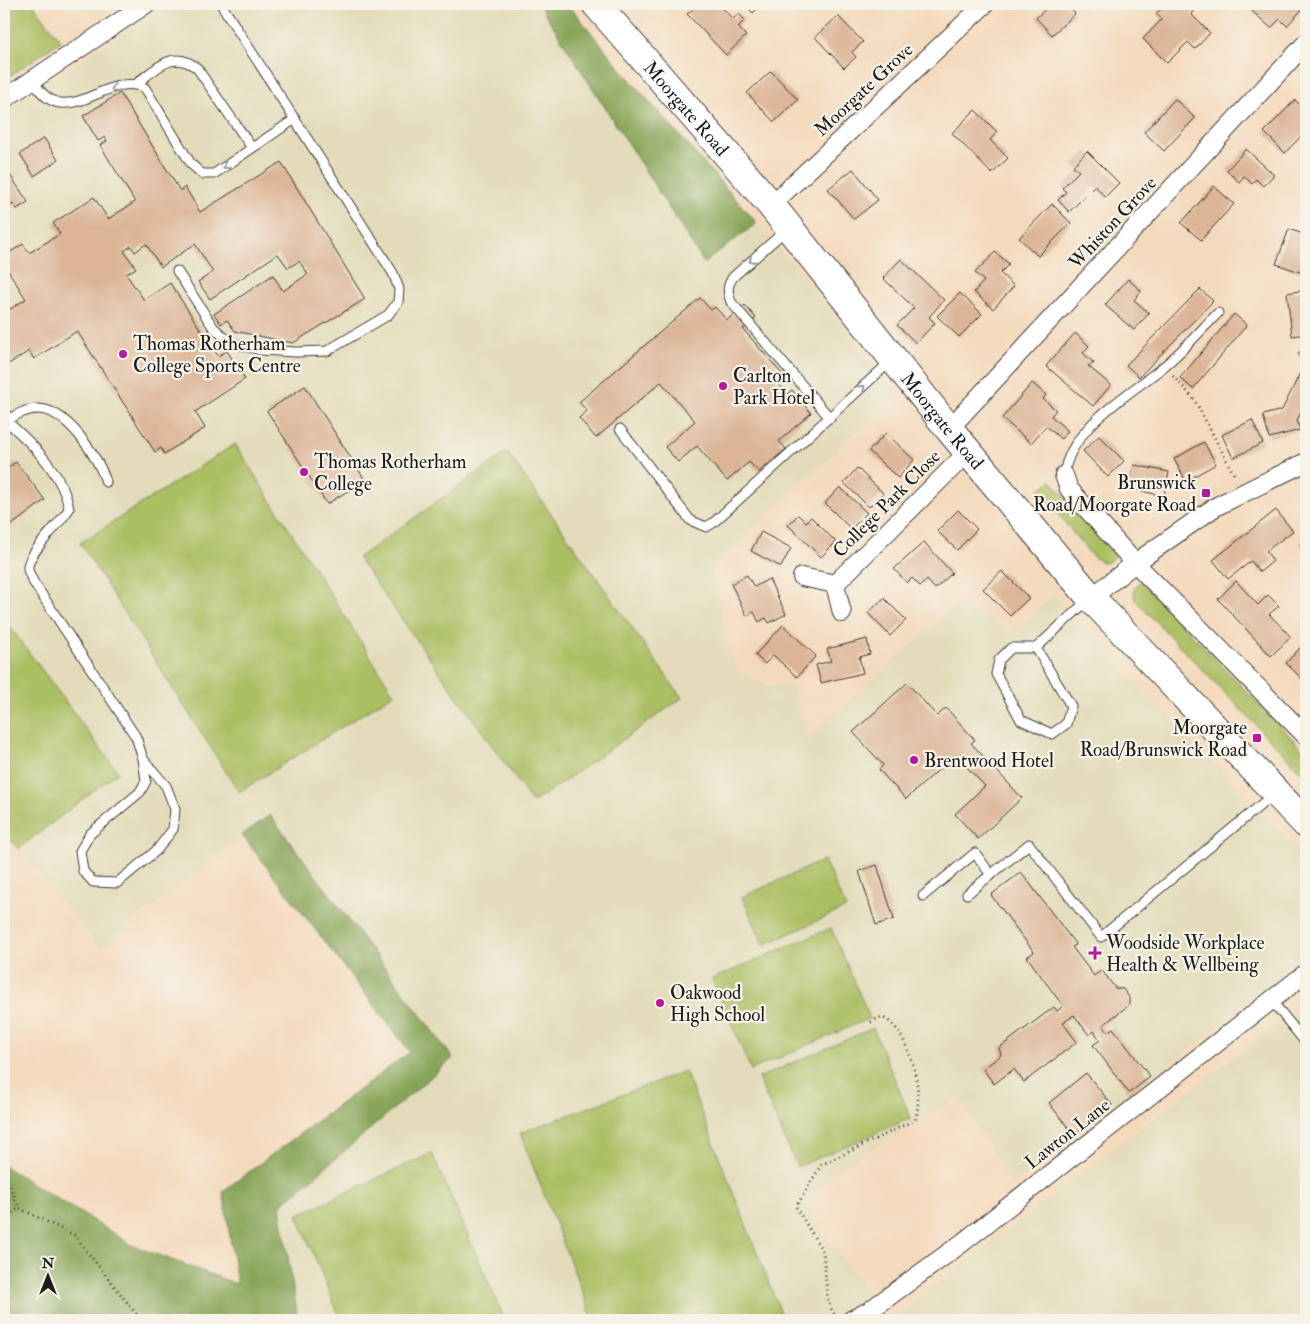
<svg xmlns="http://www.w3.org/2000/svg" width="1310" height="1324" font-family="'IM FELL Double Pica',serif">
<rect width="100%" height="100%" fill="#f7f3e8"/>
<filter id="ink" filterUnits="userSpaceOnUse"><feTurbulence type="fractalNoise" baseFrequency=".02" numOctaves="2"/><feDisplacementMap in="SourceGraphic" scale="10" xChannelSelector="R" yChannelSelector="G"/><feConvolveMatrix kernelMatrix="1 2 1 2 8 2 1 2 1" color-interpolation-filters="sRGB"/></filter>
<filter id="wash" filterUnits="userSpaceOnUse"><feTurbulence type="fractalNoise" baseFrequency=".0096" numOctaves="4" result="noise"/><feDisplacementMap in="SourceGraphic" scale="20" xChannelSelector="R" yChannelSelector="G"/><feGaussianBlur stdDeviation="1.12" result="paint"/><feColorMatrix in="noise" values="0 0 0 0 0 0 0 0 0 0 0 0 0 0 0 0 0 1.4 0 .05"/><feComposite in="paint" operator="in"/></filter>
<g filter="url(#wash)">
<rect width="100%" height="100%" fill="#f4dabd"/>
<!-- built -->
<g fill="#e3dbba">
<polygon points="165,4 539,4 704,263 757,223 814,288 896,395 711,567 727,645 739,673 766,685 793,686 809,737 959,602 1011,632 1054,595 1306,861 1306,959 1013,1186 959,1098 834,1171 806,1207 886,1320 298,1320 280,1206 453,1058 270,815 100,948 18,849 118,771 4,619 4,111"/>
<polygon points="1306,1002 1306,1320 890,1320"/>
</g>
<!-- green -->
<g fill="#aabe62" stroke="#636d3f">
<polygon points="4,4 33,4 61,41 4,80"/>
<polygon points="235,444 394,694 239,792 80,543"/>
<polygon points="507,452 682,698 533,803 358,558"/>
<polygon points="1051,481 1116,555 1109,562 1103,563 1091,555 1039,490"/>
<polygon points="1140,581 1306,753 1306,777 1135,600 1134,589"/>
<polygon points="4,619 118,772 18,849 6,834 4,836"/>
<polygon points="824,860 846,908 764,945 742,897"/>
<polygon points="831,928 870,1018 751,1070 712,979"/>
<polygon points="873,1028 911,1118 797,1167 758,1078"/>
<polygon points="685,1071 781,1313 762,1320 593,1320 520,1133"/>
<polygon points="432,1153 505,1320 341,1320 297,1215"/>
</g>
<!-- forest -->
<g fill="#87a558" stroke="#52603a">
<polygon points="539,4 568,4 625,74 757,223 704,263"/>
<polygon points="270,815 453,1058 280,1206 298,1320 4,1320 4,1166 134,1246 237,1284 223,1191 410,1052 242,835"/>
</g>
<g id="blocks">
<!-- building -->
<g fill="#dcb597">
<polygon points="698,4 719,4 733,19 739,14 745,20 738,27 746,36 726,55 687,14"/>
<polygon points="746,4 762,4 753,13 745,5"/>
<polygon points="1051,4 1066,4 1075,14 1052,35 1036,18"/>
<polygon points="1165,4 1189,4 1195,9 1191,14 1210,33 1195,49 1188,42 1167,63 1143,39 1162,19 1156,14"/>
<polygon points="1259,4 1306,4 1306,5 1287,26 1280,19 1271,28 1252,11"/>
<polygon points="838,16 863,42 852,52 856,57 844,68 815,37"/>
<polygon points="771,71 798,100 774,122 747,93"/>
<polygon points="120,93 180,191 185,187 200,212 281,162 365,299 293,343 235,331 227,320 221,324 214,314 273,275 283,291 308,274 299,261 288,268 278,254 210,299 198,282 213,272 195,244 161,267 146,244 135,252 131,246 124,251 136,268 126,274 144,300 170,283 218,356 227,351 245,379 195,412 205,428 164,454 161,448 155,452 77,331 34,359 29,351 4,367 4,313 26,299 4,264 4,256 23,244 29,253 60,234 53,223 94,197 108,219 135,202 100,145 107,141 105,137 98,141 83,116"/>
<polygon points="1175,99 1195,118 1164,151 1144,132"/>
<polygon points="1295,100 1306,111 1306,131 1285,153 1264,132"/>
<polygon points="975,110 997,132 990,140 1008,158 992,174 952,133"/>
<polygon points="44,138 58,160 34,176 20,154"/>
<polygon points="1246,149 1274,175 1263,186 1256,179 1252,184 1244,176 1239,182 1227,170"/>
<polygon points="1087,151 1119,183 1105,197 1095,186 1069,212 1058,200 1066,192 1062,188 1079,171 1073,166"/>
<polygon points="4,166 28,202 17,209 13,204 10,206 4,197"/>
<polygon points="853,169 878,200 854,219 828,189"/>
<polygon points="1214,186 1234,204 1201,240 1181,223"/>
<polygon points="1052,204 1071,223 1038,256 1019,238"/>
<polygon points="1289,229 1306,235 1306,253 1300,272 1276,264"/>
<polygon points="995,252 1009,264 1000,273 1014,286 993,309 974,292 984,281 975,273"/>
<polygon points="901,259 944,300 929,317 935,323 916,343 897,325 914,308 883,278"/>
<polygon points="1128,279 1141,291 1134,300 1149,313 1134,330 1105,305"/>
<polygon points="1200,289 1213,301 1139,377 1126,365"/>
<polygon points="1306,290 1306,334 1292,336 1287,293"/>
<polygon points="960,293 982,314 959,337 937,316"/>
<polygon points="700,298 711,310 715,307 727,320 745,305 756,318 743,329 782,374 775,380 787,394 792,390 811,413 779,441 786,449 759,472 749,462 727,481 697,446 678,462 665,447 695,421 661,382 596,438 579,418 587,411 579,402"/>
<polygon points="1234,314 1247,325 1193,389 1180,378"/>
<polygon points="1075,333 1089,346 1083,353 1094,363 1088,366 1111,385 1093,406 1046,366"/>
<polygon points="1306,348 1306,403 1297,420 1300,430 1269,438 1263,415 1282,410 1304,365 1298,353"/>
<polygon points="1032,383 1046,395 1043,399 1056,410 1051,416 1068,431 1061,439 1046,426 1031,443 1002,418"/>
<polygon points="305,386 365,480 327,504 267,411"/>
<polygon points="1252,420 1263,443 1233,458 1222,435"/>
<polygon points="886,433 914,460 898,478 869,451"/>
<polygon points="1099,436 1124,461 1108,477 1083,451"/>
<polygon points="1204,442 1216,464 1186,481 1174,459"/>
<polygon points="16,462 45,500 4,531 4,471"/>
<polygon points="1134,465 1169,472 1164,496 1128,488"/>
<polygon points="857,468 883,493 869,507 844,483"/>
<polygon points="840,487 867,513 851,529 825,503"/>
<polygon points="958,510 977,529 957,550 937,531"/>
<polygon points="1276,510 1293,531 1266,551 1273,561 1260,572 1251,561 1228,579 1213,560"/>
<polygon points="798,515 806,522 811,517 836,542 821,557 788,525"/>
<polygon points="761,532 791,548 781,567 751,551"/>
<polygon points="1306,539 1306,552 1300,545"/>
<polygon points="924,542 952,573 935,589 927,580 920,586 912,578 907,583 894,569"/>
<polygon points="1002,571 1029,598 1010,616 983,589"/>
<polygon points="747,575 754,587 769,579 786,614 769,623 766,618 759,622 754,612 747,616 731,584"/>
<polygon points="1236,581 1258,605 1268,595 1279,606 1269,614 1291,637 1271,656 1218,599"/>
<polygon points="884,598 906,620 890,636 868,613"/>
<polygon points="783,625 816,656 797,677 773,655 765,664 755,655"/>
<polygon points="867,639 870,654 859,657 863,673 821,683 816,665 831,661 827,649"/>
<polygon points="1301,647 1306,652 1306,683 1286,663"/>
<polygon points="907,683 937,716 946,708 975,740 971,743 1022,798 978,839 955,814 985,786 955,755 906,799 879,770 883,765 853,732"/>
<polygon points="877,865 894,919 876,925 859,871"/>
<polygon points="1021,872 1076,945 1072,947 1094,976 1102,970 1115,988 1123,989 1129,997 1129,1005 1103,1025 1108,1032 1113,1028 1150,1077 1129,1093 1093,1045 1100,1040 1094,1031 1089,1035 1074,1015 1063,1023 1077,1042 1024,1082 1014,1069 994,1084 983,1069 1001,1055 999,1048 1054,1007 1057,1011 1063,1006 1027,957 1034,952 991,895"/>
<polygon points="1086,1073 1112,1105 1074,1135 1049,1103"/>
</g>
</g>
</g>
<g filter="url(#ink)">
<use href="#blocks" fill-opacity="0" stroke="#3c3834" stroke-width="1"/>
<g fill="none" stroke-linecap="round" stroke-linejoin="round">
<!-- lane casing -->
<g stroke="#3c3834" stroke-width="11">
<g id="lane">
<path d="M33,80C64,137 107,69 145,88L191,164L202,174H214L295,119"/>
<path d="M136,84C157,68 173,49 197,68L252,148"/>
<path d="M787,229L733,277C727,286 727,291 731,302L830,418"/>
<polyline points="177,271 213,327 231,343 261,350 296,352 327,351 388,315 398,302 399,289 393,273 221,4"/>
<path d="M4,419C31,442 63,473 69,509C60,524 27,554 28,568C28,573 32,579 34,583L136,737L143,759L146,781L140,792L90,834L80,851L83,871L93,882L117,883L157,850L173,829L175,809L166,786L143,759"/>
<path d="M6,421C16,415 26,409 38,409C67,409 99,458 106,482"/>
<polyline points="620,429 690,520 706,527 713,523 891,361"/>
<path d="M1064,475C1070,427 1128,396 1163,367C1183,351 1200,331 1218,313"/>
<polyline points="1036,648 1011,648 999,660 996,674 1021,720 1052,734 1066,724 1071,706 1036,648 1089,599"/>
<polyline points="967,894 1029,844 1101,937 1274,794"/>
<polyline points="923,896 975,853 991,875"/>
<polyline points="1271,1000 1306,1043"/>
</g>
</g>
<!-- street casing -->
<g stroke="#3c3834" stroke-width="20">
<g id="street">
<polyline points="4,99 146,4"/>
<polyline points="771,205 985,4"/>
<polyline points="949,429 1306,43"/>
<polyline points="1064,475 1069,489 1135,563 1306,736"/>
<polyline points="802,577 835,584 842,613"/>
<polyline points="835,584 968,452"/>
<polyline points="1091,598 1135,563 1215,507 1306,462"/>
<polyline points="851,1320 869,1311 962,1243 1306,973"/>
</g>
</g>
<!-- primary casing -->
<g stroke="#3c3834" stroke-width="30">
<g id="primary">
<path id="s1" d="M596,4L771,205L949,429L1091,598L1306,824"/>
</g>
</g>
<!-- path -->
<g stroke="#3c3834" stroke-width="3" stroke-dasharray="1 4" stroke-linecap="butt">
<polyline points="1173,376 1194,399 1235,476"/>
<polyline points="4,1172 19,1208 74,1235 141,1320"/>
<polyline points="4,1219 19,1208"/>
<path d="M834,1314L828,1302L823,1252L796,1207L821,1165L915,1120C925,1094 909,1026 881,1017L869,1023"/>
</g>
<!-- lane -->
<use href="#lane" stroke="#fff" stroke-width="9"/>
<!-- street -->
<use href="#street" stroke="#fff" stroke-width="18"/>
<!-- primary -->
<use href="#primary" stroke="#fff" stroke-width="28"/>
</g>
<!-- one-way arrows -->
<defs><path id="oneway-chevron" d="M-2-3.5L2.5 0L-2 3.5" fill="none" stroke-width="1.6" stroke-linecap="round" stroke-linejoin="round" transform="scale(1.25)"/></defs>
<g stroke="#999">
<use href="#oneway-chevron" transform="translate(114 89) rotate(159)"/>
<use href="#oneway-chevron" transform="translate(226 166) rotate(146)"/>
<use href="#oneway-chevron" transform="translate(752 260) rotate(138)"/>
<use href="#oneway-chevron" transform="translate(862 388) rotate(-43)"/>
</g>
</g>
<!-- markers -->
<g fill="#b5179e" stroke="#f7f3e8" stroke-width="2">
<circle cx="123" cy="354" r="5"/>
<circle cx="723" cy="386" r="5"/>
<circle cx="304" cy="472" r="5"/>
<rect x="1201" y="488" width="10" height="10" rx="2.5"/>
<rect x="1252" y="733" width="10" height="10" rx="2.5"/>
<circle cx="914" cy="760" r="5"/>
<path d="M1092.5 945.5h5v5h5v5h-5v5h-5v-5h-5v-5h5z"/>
<circle cx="660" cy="1003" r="5"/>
</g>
<g text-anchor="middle" stroke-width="4.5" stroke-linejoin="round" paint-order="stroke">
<!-- street labels -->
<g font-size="19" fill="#1c1c1c" stroke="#f7f3e8">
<text transform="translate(863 89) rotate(-43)" y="7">Moorgate Grove</text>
<text dy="7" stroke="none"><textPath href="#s1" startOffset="138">Moorgate Road</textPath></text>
<text transform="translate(1112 222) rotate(-47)" y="7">Whiston Grove</text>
<text dy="7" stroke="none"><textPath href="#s1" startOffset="542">Moorgate Road</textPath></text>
<text transform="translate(886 503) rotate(-45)" y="7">College Park Close</text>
<text transform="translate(1067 1133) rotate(-38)" y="7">Lawton Lane</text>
</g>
<!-- poi labels -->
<g font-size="19" fill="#1c1c1c" stroke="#f7f3e8" text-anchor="start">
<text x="133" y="350">Thomas Rotherham<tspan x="133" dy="22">College Sports Centre</tspan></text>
<text x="733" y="382">Carlton<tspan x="733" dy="22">Park Hotel</tspan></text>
<text x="314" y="468">Thomas Rotherham<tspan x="314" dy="22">College</tspan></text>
<text x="1196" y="489" text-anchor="end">Brunswick<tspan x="1196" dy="22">Road/Moorgate Road</tspan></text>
<text x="1247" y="734" text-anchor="end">Moorgate<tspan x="1247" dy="22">Road/Brunswick Road</tspan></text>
<text x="924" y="767">Brentwood Hotel</text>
<text x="1106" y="949">Woodside Workplace<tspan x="1106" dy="22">Health &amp; Wellbeing</tspan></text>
<text x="670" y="999">Oakwood<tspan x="670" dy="22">High School</tspan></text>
</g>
</g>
<!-- margin -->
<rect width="1310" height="1324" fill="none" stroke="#f7f3e8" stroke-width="20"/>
<!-- north arrow -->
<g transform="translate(48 1276)" stroke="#f7f3e8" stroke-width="4" paint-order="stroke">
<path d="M0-4L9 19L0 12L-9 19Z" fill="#1c1c1c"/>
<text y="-8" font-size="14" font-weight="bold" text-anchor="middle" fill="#1c1c1c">N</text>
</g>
</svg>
